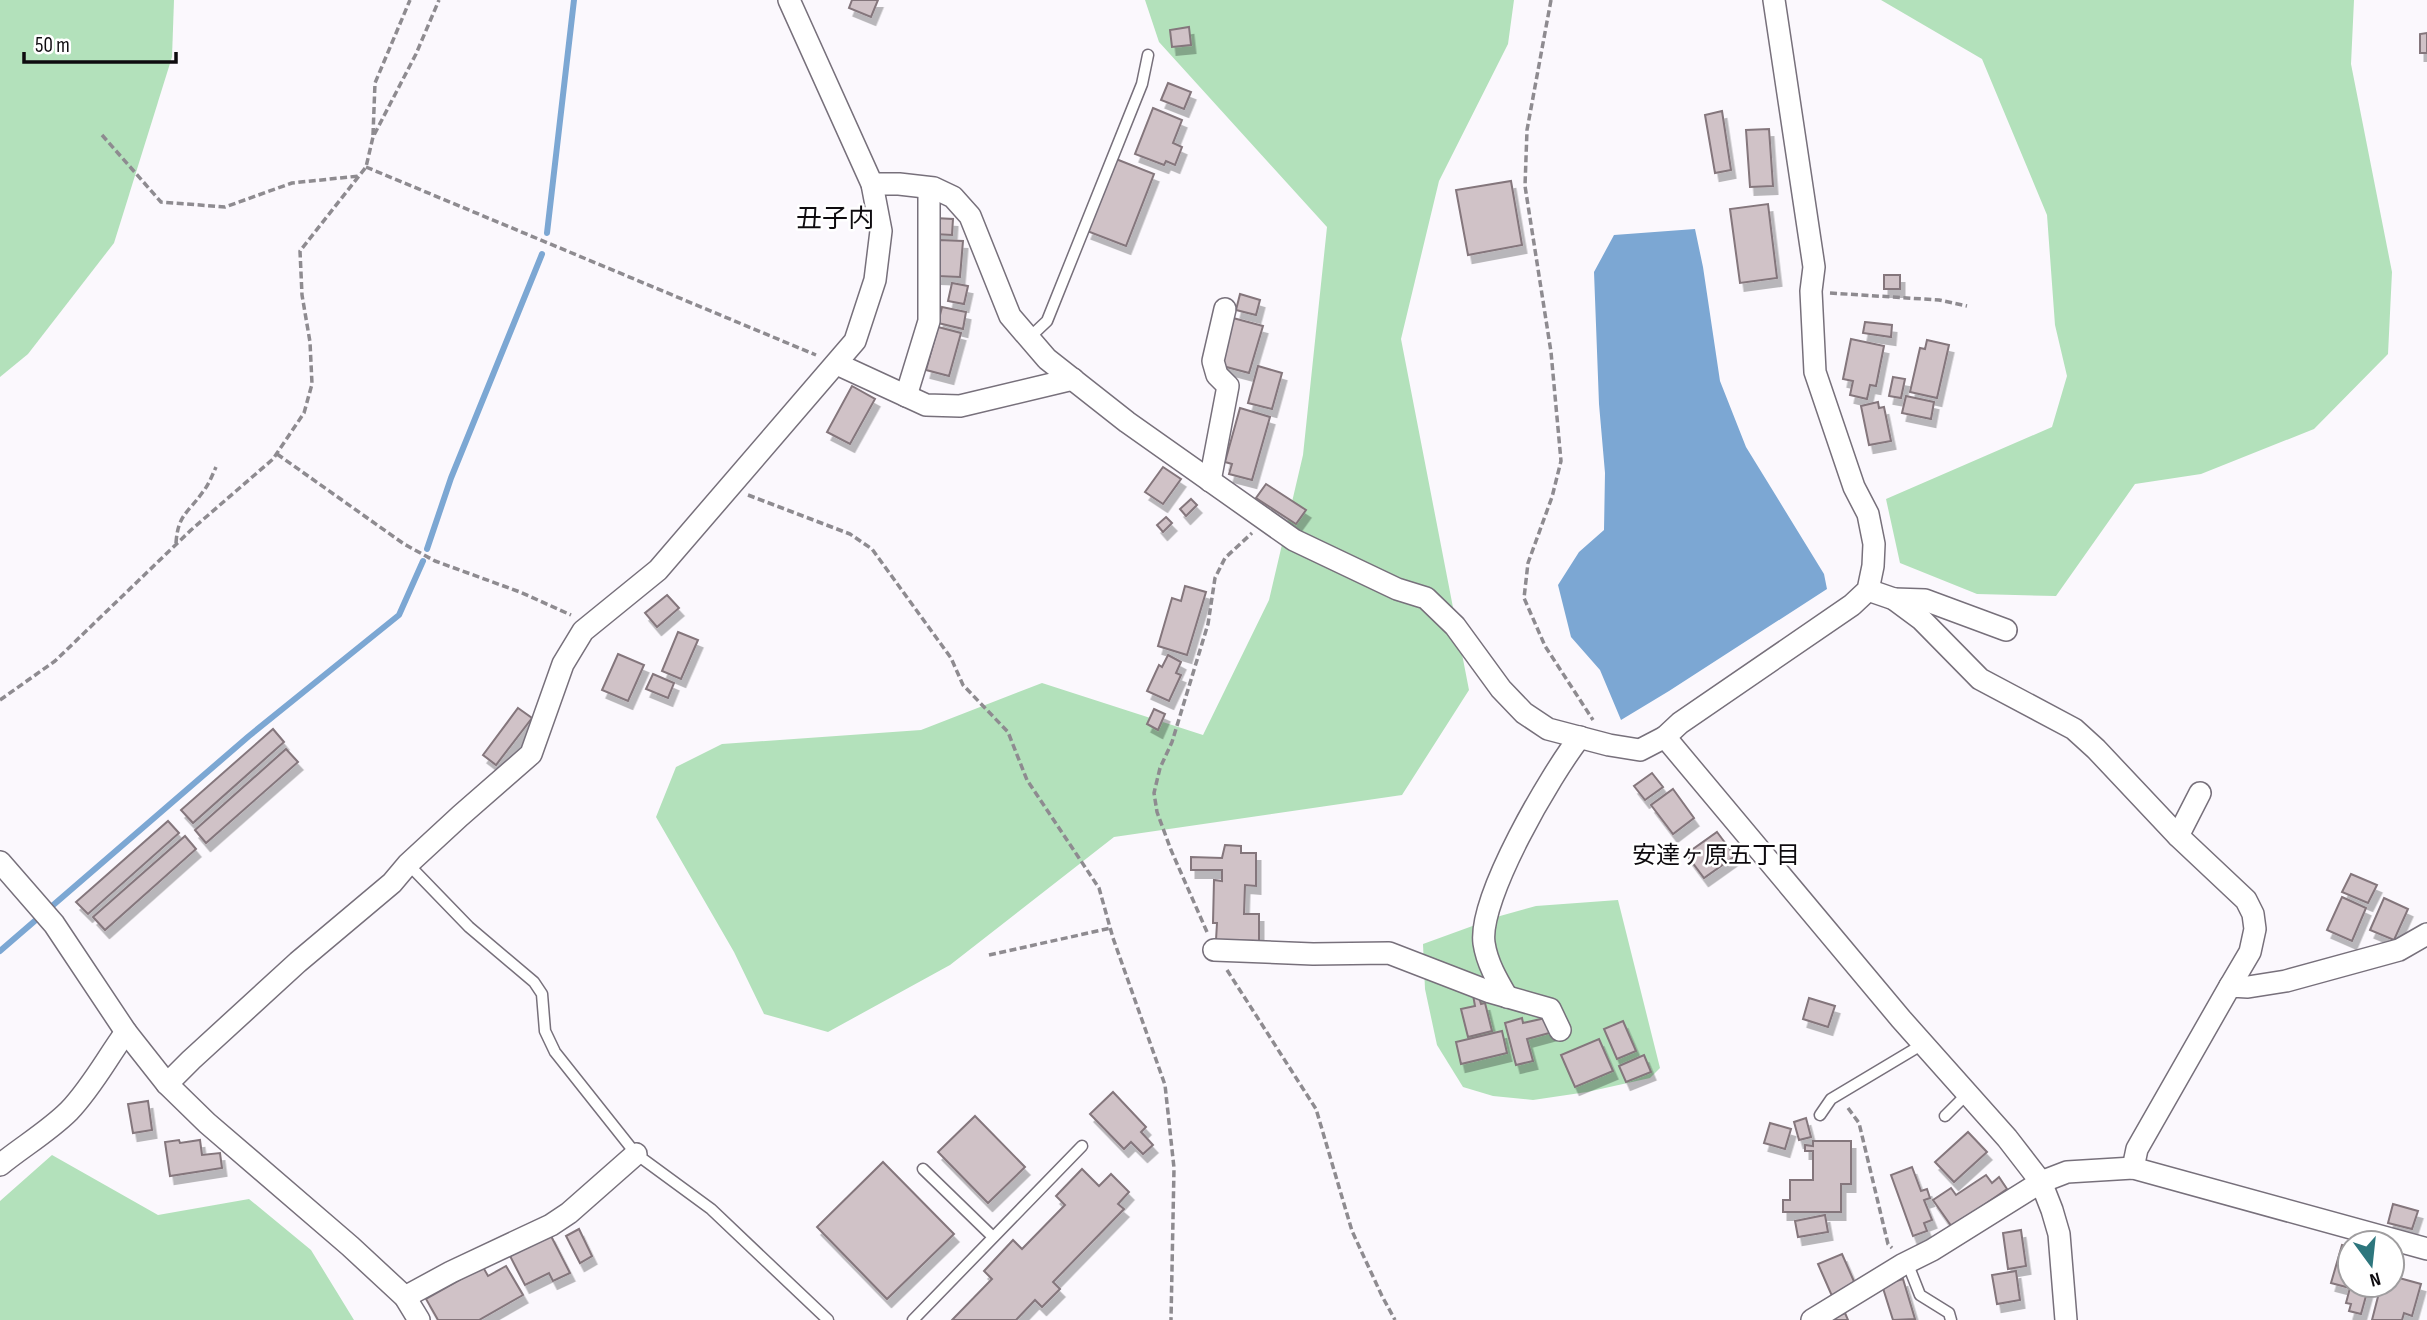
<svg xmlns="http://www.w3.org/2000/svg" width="2427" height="1320" font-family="'Sofia Sans Condensed','Noto Sans JP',sans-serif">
<defs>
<filter id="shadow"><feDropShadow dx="4.5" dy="8" stdDeviation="0" flood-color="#0004"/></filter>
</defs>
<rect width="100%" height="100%" fill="#fbf8fd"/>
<!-- green -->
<g fill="#b3e1bb">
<polygon points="0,0 174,0 172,57 114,243 28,354 0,377"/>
<polygon points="1145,0 1514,0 1508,44 1439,181 1401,339 1469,690 1402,795 1114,837 950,965 828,1032 764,1014 734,952 656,817 676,767 722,744 921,730 1042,683 1203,735 1269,600 1303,455 1327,227 1159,42"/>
<polygon points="1881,0 2354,0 2351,64 2392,272 2388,354 2314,429 2201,474 2135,484 2056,596 1977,594 1900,563 1886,499 2052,427 2067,376 2055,325 2047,215 1982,59"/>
<polygon points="1618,900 1660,1068 1650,1078 1587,1092 1533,1100 1493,1096 1463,1087 1437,1045 1425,989 1423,944 1500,916 1536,906"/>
<polygon points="52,1155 158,1215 249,1199 311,1250 354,1320 0,1320 0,1201"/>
</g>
<!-- water -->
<polygon fill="#7ca7d3" points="1695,229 1703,267 1720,381 1746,447 1824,574 1827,589 1669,691 1621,720 1600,670 1571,637 1558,585 1579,552 1604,530 1605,473 1599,404 1594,272 1614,235"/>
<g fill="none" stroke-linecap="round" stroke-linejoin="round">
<!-- stream -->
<g stroke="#7ca7d3" stroke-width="6">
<polyline points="547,233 574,0"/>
<polyline points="427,549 451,478 542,254"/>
<polyline points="0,951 249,736 399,615 423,561"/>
</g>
</g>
<!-- building -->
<g fill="#d0c2c7" stroke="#84767c" stroke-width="2" filter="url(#shadow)">
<polygon points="852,0 878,0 871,17 849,8"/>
<polygon points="1189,27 1191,45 1172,47 1170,30"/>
<polygon points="2427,33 2427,53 2420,53 2420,34"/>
<polygon points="1168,83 1191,92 1184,109 1161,100"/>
<polygon points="1153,108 1182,120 1173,143 1182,147 1175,165 1166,161 1164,165 1135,154"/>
<polygon points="1722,111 1731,170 1715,173 1705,115"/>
<polygon points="1769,129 1773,186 1750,187 1746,130"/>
<polygon points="1116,159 1154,174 1126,246 1087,231"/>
<polygon points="1511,181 1522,245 1468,255 1456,190"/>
<polygon points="1768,204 1777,278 1740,283 1730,209"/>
<polygon points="935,218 953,219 952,235 934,234"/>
<polygon points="939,240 963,241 960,277 937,276"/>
<rect x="1884" y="275" width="16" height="14"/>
<polygon points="952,283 968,286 964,304 948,301"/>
<polygon points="1240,294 1260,300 1256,315 1236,310"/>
<polygon points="942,307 966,312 963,329 938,323"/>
<polygon points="1233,318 1263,326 1249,373 1219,365"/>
<polygon points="1865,322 1892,325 1891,337 1863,333"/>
<polygon points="938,327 961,333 949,376 926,370"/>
<polygon points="1851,339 1884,346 1876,386 1870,385 1867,399 1850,395 1853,381 1843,379"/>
<polygon points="1927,340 1949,345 1937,398 1910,392 1920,348 1925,349"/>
<polygon points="1258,366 1282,373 1272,409 1248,403"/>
<polygon points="1893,377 1905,379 1901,398 1889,396"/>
<polygon points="852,386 875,399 850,444 827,432"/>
<polygon points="1906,396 1934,402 1931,419 1902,413"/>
<polygon points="1878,402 1879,408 1884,407 1891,441 1869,445 1861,406"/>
<polygon points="1240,408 1270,417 1252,480 1229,474 1232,464 1225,462"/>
<polygon points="1163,467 1181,479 1163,504 1145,492"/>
<polygon points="1266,484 1306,510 1296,524 1256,498"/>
<polygon points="1191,499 1197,505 1186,516 1180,509"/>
<polygon points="1166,517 1172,523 1163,532 1157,525"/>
<polygon points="1185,586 1206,592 1187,655 1158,646 1172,598 1181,601"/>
<polygon points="667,595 679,608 657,627 645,613"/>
<polygon points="678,632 698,640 681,679 662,671"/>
<polygon points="618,654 644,665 628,701 602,690"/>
<polygon points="1168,655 1181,662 1176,673 1181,675 1169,701 1147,691 1159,665 1162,667"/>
<polygon points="653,674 674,683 668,698 646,689"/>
<polygon points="518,708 532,718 496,765 483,755"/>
<polygon points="1154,709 1165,714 1158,730 1147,724"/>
<polygon points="273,729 284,742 193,823 181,810"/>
<polygon points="286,749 298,762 206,843 195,830"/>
<polygon points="1652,773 1663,787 1645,800 1634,786"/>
<polygon points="1673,789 1694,818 1673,834 1651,805"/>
<polygon points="168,821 179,833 88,914 76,902"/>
<polygon points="1717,832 1735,856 1704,878 1686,854"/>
<polygon points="185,836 196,849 105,930 93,917"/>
<polygon points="1225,845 1241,846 1241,853 1256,853 1256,886 1245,885 1244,914 1259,914 1259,941 1216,940 1217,923 1213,923 1214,880 1222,881 1222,870 1191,870 1191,857 1222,858"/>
<polygon points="2351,874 2377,885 2368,903 2342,892"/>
<polygon points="2342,897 2366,908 2352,941 2327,930"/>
<polygon points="2384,898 2408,909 2394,940 2370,930"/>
<polygon points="1478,994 1481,1004 1485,1003 1492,1031 1468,1037 1461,1009 1475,1006 1473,995"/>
<polygon points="1809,998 1835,1006 1828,1027 1803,1019"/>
<polygon points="1550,1017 1553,1032 1527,1039 1533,1061 1516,1065 1505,1023 1522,1018 1523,1023"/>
<polygon points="1623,1021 1636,1051 1617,1059 1604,1029"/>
<polygon points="1502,1031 1507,1053 1461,1064 1456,1042"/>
<polygon points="1599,1039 1613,1071 1575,1087 1561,1055"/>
<polygon points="1644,1055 1651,1072 1626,1082 1619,1066"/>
<polygon points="1113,1092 1146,1127 1141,1132 1153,1145 1143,1154 1131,1142 1124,1149 1090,1114"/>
<polygon points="148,1101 152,1130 133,1133 128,1104"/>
<polygon points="975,1116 1025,1167 988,1203 938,1152"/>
<polygon points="1806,1118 1811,1137 1799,1140 1794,1122"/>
<polygon points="1770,1123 1791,1129 1785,1149 1764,1143"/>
<polygon points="1968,1132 1987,1152 1954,1182 1935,1162"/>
<polygon points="179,1140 180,1143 200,1140 202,1155 220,1153 222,1168 170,1176 165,1142"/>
<polygon points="1813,1141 1851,1141 1851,1184 1841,1184 1841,1212 1783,1212 1783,1200 1790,1200 1790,1180 1813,1180 1813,1151 1805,1151 1805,1145 1813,1146"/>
<polygon points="883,1162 954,1234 887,1299 817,1227"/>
<polygon points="1912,1167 1921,1191 1927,1189 1930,1198 1924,1200 1932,1220 1924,1223 1927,1231 1913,1236 1891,1175"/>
<polygon points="1082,1169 1099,1186 1111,1174 1129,1192 1118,1204 1124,1209 1053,1282 1060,1289 1042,1307 1035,1300 1016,1320 952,1320 992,1279 984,1271 1013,1240 1022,1249 1065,1205 1056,1196"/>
<polygon points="1986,1175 1992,1183 1999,1177 2007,1189 1952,1227 1933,1200 1951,1188 1956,1195"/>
<polygon points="2393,1204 2418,1211 2412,1229 2388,1223"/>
<polygon points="1825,1215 1828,1232 1798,1237 1795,1221"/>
<polygon points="579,1229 592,1256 580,1263 566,1236"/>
<polygon points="2021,1230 2026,1266 2008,1269 2003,1233"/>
<polygon points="550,1234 570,1273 553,1281 549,1273 525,1285 509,1254"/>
<polygon points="2342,1245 2350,1247 2350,1285 2369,1285 2361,1314 2349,1311 2351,1304 2346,1303 2350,1288 2331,1283"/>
<polygon points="1842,1254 1856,1286 1832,1296 1818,1264"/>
<polygon points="506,1266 523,1295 479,1320 438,1320 426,1299 483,1267 488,1276"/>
<polygon points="2016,1271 2020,1300 1997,1304 1992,1275"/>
<polygon points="2392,1276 2421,1284 2412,1316 2404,1313 2402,1320 2372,1320 2381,1285 2392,1285"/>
<polygon points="1903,1279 1915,1319 1893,1320 1882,1285"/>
<polygon points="1845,1313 1848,1320 1827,1320"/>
</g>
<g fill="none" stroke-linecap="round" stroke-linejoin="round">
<!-- lane casing -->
<g stroke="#77707b" stroke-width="13">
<g id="lane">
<polyline points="1029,338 1047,321 1142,84 1148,55"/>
<polyline points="408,864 469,927 534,982 542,994 545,1031 555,1052 636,1154 711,1209 828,1320"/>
<polyline points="1820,1115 1831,1099 1923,1044"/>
<polyline points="1945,1116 1967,1094"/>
<polyline points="923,1169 993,1237"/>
<polyline points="1907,1262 1920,1295 1949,1313 1951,1320"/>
<polyline points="913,1320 1082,1146"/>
</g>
</g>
<!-- street casing -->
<g stroke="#77707b" stroke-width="24">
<g id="street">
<polyline points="1774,0 1814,267 1811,291 1815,372 1854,487 1868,514 1874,544 1873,566 1868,590 1852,605 1680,723 1665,737 1901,1019 2007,1138 2041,1182 2052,1210 2059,1234 2066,1320"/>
<polyline points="872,184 899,184 934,188 953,197 970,216 1010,316 1047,359 1127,422 1294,540 1397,589 1426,598 1455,626 1501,689 1524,713 1548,729 1609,745 1640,750 1665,737"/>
<polyline points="837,364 926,405 960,406 1073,379"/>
<polyline points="906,396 929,321 929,188"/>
<polyline points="1210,481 1228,386 1217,375 1213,361 1225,309"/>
<polyline points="1868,590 1894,599 1921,619 1980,679 2074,729 2096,749 2178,836"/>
<polyline points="1894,599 1925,600 2006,630"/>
<polyline points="2200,793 2178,836 2246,900 2253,914 2255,929 2250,952 2230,986"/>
<polyline points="0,862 54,924 126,1032 167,1084 207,1123 350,1246 405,1297 419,1320"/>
<polyline points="1214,950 1313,954 1389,953 1490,992 1550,1009 1560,1030"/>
<path d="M1507,997C1497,980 1487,963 1484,943C1478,898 1551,774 1580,737"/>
<polyline points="167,1084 191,1060 298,962 392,883 408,864 460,816 531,754 563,664 583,631 658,570 855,341 875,280 881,231 872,184 789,0"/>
<path d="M0,1165C22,1147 49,1131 69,1111C92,1087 107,1058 126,1032"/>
<polyline points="2133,1168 2137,1149 2230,986 2248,987 2286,981 2399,950 2427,934"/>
<polyline points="405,1297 451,1272 551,1225 569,1213 636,1154"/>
<polyline points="1812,1320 1902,1265 1932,1250 2041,1182 2067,1172 2133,1168 2427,1249"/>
</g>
</g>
<!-- path -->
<g stroke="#8e8b90" stroke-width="3.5" stroke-dasharray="7 3.5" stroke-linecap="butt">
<polyline points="1551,0 1527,130 1525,186 1551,352 1561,461 1552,497 1528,563 1524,598 1545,646 1593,720"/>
<polyline points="102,135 161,202 225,207 292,183 359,176"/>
<polyline points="373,135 375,83 410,0"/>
<polyline points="366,167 816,355"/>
<polyline points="1830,293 1939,300 1967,306"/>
<polyline points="277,454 404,544 435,561 520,592 571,615"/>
<polyline points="748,495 850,534 872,549 951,658 963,685 1008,732 1027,780 1099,888 1113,938 1165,1085 1174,1168 1171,1320"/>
<path d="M176,543C178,515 187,514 202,493C208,486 212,476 216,467"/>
<polyline points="0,700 55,661 191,530 273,459 304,413 312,384 310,342 302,295 300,251 366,167 373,137 416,54 439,0"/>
<polyline points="1207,932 1171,850 1157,812 1154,793 1160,768 1172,742 1208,624 1215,578 1225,558 1252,533"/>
<polyline points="989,955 1111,928"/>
<polyline points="1227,970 1316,1109 1352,1231 1382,1296 1395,1320"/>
<polyline points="1848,1108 1859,1123 1888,1244 1892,1248"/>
</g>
<!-- lane -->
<use href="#lane" stroke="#fff" stroke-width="10"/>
<!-- street -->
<use href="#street" stroke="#fff" stroke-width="21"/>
</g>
<g text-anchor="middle" stroke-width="5" stroke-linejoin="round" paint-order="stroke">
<!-- neighbourhood labels -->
<g font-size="24" fill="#0e0b0f" stroke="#fff">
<text x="1716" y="863">安達ヶ原五丁目</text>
</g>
<!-- quarter labels -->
<g font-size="26" fill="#0e0b0f" stroke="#fff">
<text x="835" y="227">丑子内</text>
</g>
</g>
<!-- north arrow -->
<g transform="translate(2371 1264) rotate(165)"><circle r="33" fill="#ffffff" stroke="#9f9d9f" stroke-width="2"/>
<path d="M0-5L12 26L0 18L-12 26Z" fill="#2d767d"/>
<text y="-10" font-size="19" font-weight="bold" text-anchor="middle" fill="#0e0b0f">N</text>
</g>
<!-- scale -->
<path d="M24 52v10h152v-10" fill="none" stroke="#0e0b0f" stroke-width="3.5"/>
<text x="35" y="52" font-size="21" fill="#0e0b0f" stroke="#ffffff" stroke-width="5" paint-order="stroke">50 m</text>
</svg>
